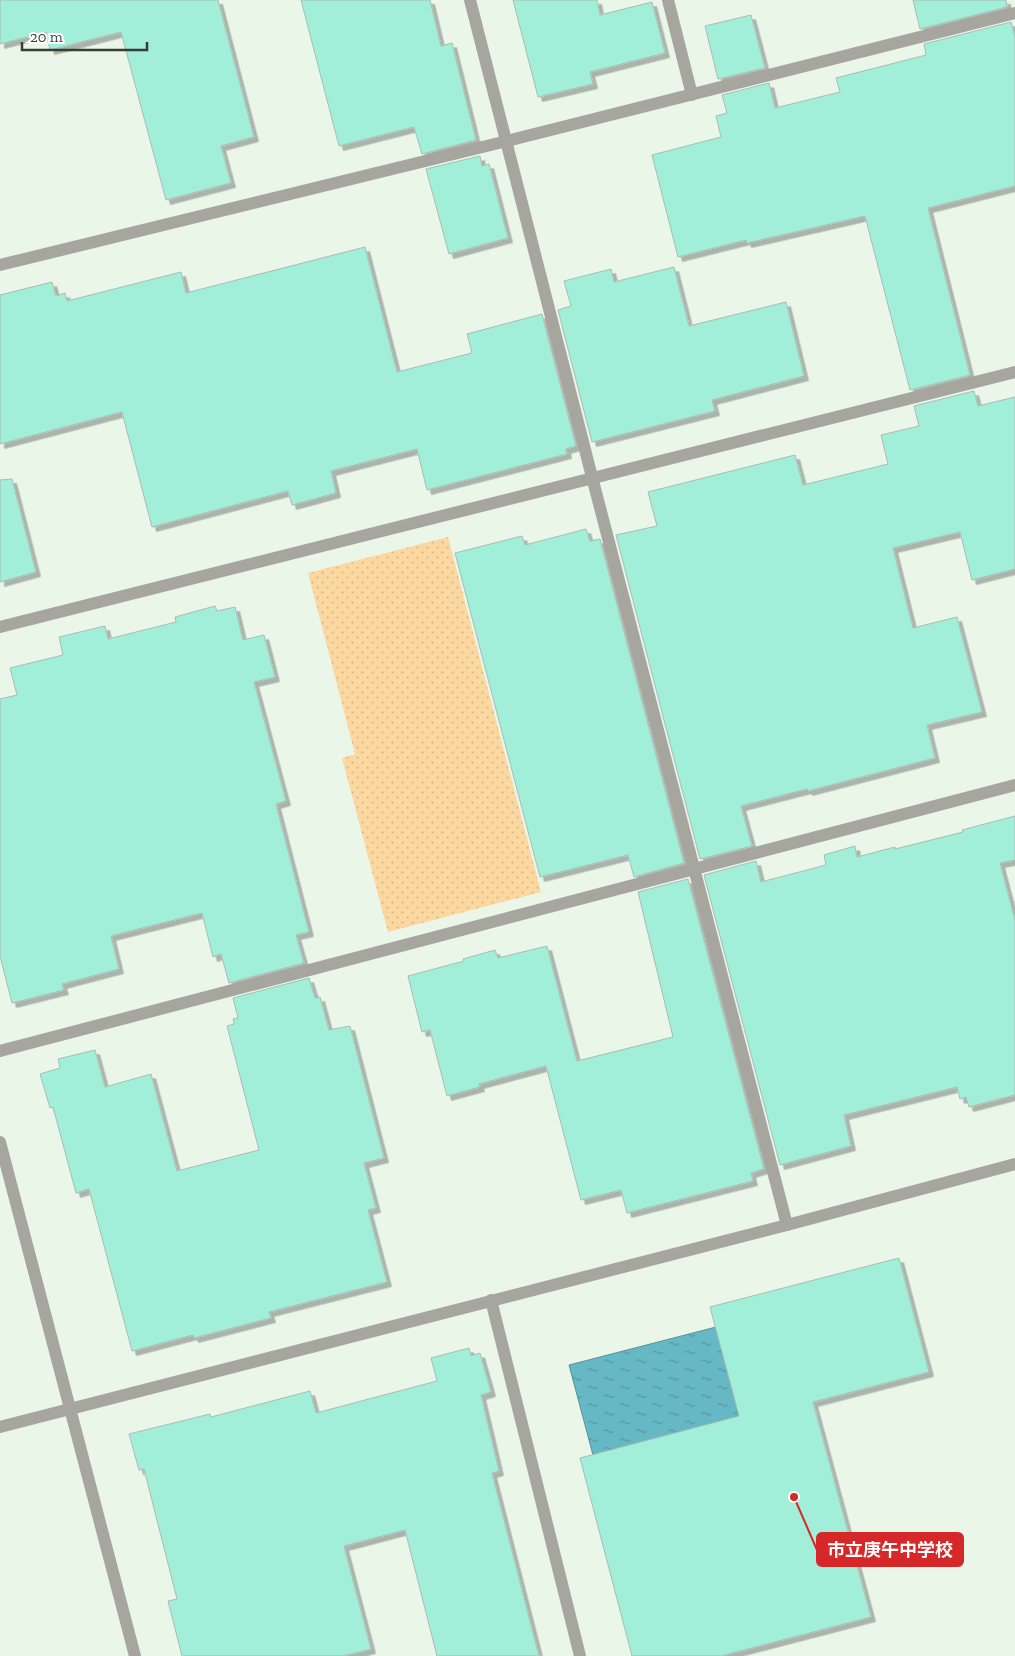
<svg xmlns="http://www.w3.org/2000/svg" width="1015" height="1656" font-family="'Zilla Slab','Noto Sans JP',serif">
<defs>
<pattern id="grass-dots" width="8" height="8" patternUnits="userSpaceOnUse" patternTransform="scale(1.25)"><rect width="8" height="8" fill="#fcd8a1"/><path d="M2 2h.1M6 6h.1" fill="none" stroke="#d9ba8b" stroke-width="1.8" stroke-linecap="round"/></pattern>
<pattern id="water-ripples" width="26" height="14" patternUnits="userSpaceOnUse" patternTransform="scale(1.25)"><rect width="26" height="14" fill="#66b8c4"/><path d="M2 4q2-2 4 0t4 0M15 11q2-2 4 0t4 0" fill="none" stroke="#5597a0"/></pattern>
<filter id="shadow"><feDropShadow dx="4.5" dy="4.5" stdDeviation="0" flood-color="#0004"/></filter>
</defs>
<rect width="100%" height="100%" fill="#e9f6e8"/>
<!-- grass -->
<polygon fill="url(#grass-dots)" points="448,537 541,892 388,932 342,758 355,754 308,573"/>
<!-- water -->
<polygon fill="url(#water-ripples)" stroke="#58939a" points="716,1327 739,1416 593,1455 569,1365"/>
<!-- building -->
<g fill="#a1eed9" stroke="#a9bcb6" filter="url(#shadow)">
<polygon points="0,0 218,0 254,137 221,146 231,183 166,200 121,32 50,50 46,32 0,44"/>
<polygon points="301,0 430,0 441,46 452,43 476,140 422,154 414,127 339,146"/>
<polygon points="513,0 597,0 600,15 652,2 665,53 590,72 593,84 538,97"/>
<polygon points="913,0 1006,0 1007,7 920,29"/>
<polygon points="751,15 765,68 718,79 705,26"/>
<polygon points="1011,22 1015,37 1015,186 928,208 970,375 910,390 865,216 747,243 746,240 678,257 652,155 721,137 716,116 727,113 722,95 769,83 775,108 840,92 836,78 926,55 924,44"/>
<polygon points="480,156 482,166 489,164 508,238 449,254 426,169"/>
<polygon points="365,247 397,372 472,353 467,334 542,314 576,446 566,449 567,454 427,490 417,449 331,471 336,493 292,505 288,491 152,527 122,412 0,444 0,295 52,282 56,296 65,293 67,301 181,272 186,293"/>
<polygon points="674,267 689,326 786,302 804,376 712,400 715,411 592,442 558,310 571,306 564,281 611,269 614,282"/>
<polygon points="974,391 978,406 1015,397 1015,569 972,580 960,532 893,548 913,628 957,617 982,712 927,725 935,758 808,791 807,789 741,806 752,846 700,859 616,535 657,526 648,492 795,455 803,485 888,464 881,435 919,426 914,406"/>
<polygon points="12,479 36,572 0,582 0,480"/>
<polygon points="586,529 590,541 600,539 684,863 634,877 628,855 540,877 455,553 522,536 525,545"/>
<polygon points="215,606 217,611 235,607 243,640 264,635 275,677 254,682 286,801 276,804 309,932 296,935 304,963 229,983 221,954 213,957 202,913 111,936 119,969 62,984 64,990 12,1003 0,956 0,699 17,695 10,668 63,655 59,637 105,626 108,639 176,622 175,617"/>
<polygon points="1015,816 1015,860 1000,863 1015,920 1015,1095 969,1107 966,1097 960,1099 957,1087 844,1115 851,1146 780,1165 704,875 756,861 761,882 826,865 824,855 855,846 857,857 895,847 895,849 963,832 962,830"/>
<polygon points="688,879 764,1169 751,1173 753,1181 627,1213 621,1190 581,1200 546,1066 479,1084 480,1087 447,1096 430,1030 422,1032 408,976 464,961 463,959 495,950 498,958 547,946 577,1061 673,1037 638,892"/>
<polygon points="309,978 315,998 320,997 329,1030 350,1026 384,1158 364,1163 376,1208 368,1210 387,1282 269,1312 271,1318 194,1338 193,1335 132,1351 89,1189 76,1193 53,1107 50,1108 40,1074 60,1068 58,1059 95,1050 105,1087 151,1074 177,1171 259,1150 227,1026 234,1024 233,1019 238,1018 233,998"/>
<polygon points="899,1258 929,1372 813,1402 871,1617 721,1656 632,1656 580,1458 739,1416 710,1307"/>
<polygon points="469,1348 471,1356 480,1353 491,1392 481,1395 499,1471 492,1473 539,1656 437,1656 405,1530 344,1546 371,1649 343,1656 182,1656 168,1601 177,1599 144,1469 139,1470 129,1434 210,1414 211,1417 310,1391 316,1413 437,1381 431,1358"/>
</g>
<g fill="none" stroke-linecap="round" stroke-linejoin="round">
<!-- minor -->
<g stroke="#a6a69f" stroke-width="12">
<polyline points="470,0 592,477 787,1225"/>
<polyline points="668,0 692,95"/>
<polyline points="0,265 507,141 1015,13"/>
<polyline points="0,627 1015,372"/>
<polyline points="0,1051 1015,785"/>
<polyline points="491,1300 580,1656"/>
</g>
<!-- tertiary -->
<g stroke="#a6a69f" stroke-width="12">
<polyline points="0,1142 135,1656"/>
<polyline points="0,1427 787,1225 1015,1164"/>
</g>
</g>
<!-- callouts -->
<path fill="none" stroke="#d62828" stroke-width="2" d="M794 1497L817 1550"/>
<circle fill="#d62828" stroke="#fff" stroke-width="2" cx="794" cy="1497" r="5"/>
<rect fill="#d62828" stroke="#d62828" stroke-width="2" x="817" y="1533" width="146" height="33" rx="5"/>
<g font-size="18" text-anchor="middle" font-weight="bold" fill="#fff">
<text x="890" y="1556">市立庚午中学校</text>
</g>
<!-- scale -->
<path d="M22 42v8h125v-8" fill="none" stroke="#383d37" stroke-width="2.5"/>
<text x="30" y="42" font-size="15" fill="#383d37" stroke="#ffffff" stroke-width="4" paint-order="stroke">20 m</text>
</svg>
